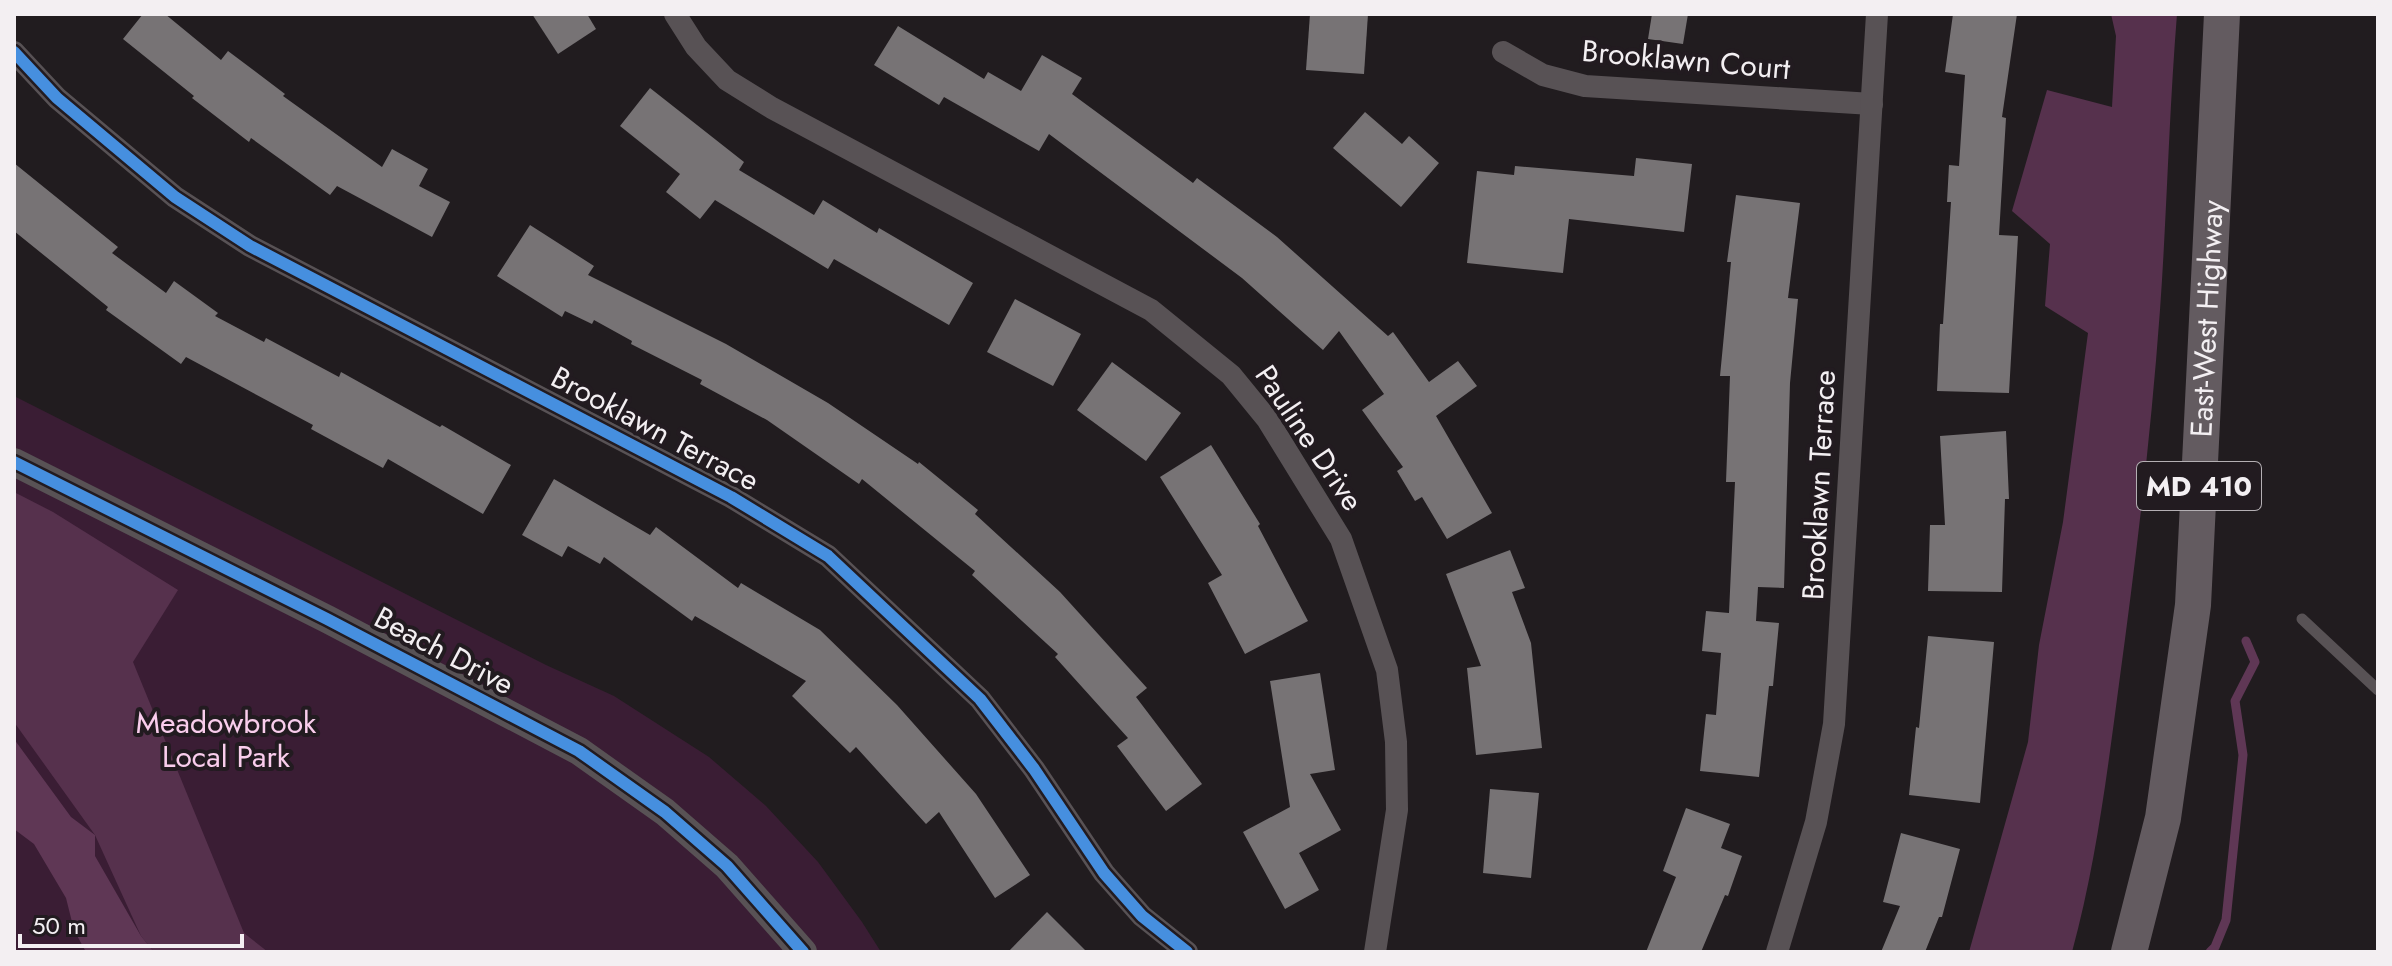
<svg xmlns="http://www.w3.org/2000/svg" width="2392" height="966" font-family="Jost,sans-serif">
<rect width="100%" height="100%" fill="#211c1f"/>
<!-- green -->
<polygon fill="#3a1d34" points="14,396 546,665 614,696 709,757 766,806 818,862 862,922 881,952 14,952"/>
<!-- forest -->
<g fill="#56314d">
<path d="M2111,14H2177C2169,113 2167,212 2160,310C2151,435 2136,559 2119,684C2107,774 2096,864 2072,952H1969L2028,742L2039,645L2063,522L2088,333L2045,306L2050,244L2012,211L2047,90L2112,107L2116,36Z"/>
<polygon points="14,492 53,512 178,590 133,662 244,933 268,952 154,952 141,936 95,835 14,722"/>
</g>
<!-- water -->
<polygon fill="#5f3755" points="14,739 71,817 95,835 95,856 141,936 154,952 86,952 74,930 66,898 34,844 14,829"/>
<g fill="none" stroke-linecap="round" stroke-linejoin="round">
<!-- stream -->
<polyline stroke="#5f3755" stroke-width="9" points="2210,952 2215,947 2226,920 2243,755 2235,701 2255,662 2246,641"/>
</g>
<!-- building -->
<g fill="#777375">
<polygon points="143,14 165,14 221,60 228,51 285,94 283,96 382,167 392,149 428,169 419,186 450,202 432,237 337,186 330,195 251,138 249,142 192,98 194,96 123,39"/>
<polygon points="532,14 587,14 596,29 558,54"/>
<polygon points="1310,14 1368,14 1364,74 1306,70"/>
<polygon points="1652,14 1688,14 1683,44 1648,39"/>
<polygon points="1953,14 2017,14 2002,117 2006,118 1999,235 2018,236 2009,393 1937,391 1940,324 1943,324 1951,202 1947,202 1949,165 1959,166 1965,75 1945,72"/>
<polygon points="898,26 984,79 988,72 1021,91 1042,55 1082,78 1072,94 1193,183 1197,178 1277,237 1388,336 1393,332 1429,382 1458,361 1477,386 1436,416 1492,513 1447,539 1422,497 1415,501 1397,471 1403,467 1362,410 1384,394 1339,331 1323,350 1242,278 1049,134 1039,151 944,97 939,105 874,65"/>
<polygon points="650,88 744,162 739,170 814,215 823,200 877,233 879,228 973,283 949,325 834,259 828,269 715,200 700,219 666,192 680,174 620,126"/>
<polygon points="1365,112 1402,144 1409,136 1439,163 1401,207 1333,148"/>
<polygon points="1636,158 1692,164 1684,232 1569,219 1563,273 1467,263 1477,171 1514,175 1515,166 1634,176"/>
<polygon points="14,163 118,247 112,253 166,293 174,281 218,313 215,316 264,342 266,338 339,377 341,372 440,427 442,425 511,465 483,514 388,459 383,468 311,429 313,425 186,357 181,364 106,310 108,307 14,231"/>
<polygon points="1736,195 1800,203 1788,298 1798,299 1790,383 1784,588 1758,587 1756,621 1779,623 1773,686 1769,686 1759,777 1700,771 1706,714 1716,715 1721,653 1702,651 1706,611 1729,613 1735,482 1726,482 1730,376 1720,376 1731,262 1727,262"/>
<polygon points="530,225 594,266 588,275 726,344 828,403 918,464 919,462 978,510 975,514 1060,592 1147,688 1136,697 1202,784 1166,811 1117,746 1128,738 1055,657 1058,654 972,575 975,571 862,479 859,484 767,420 700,384 702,380 631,344 632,341 594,320 592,324 565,311 562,317 497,276"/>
<polygon points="1015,299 1081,334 1053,386 987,352"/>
<polygon points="1112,362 1181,413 1146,461 1077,410"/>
<polygon points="2006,431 2009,499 2005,499 2002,592 1928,591 1930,525 1945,525 1940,436"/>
<polygon points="1211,445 1260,524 1258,526 1308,621 1245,654 1208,583 1222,575 1160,477"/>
<polygon points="554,479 650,535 656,527 738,588 741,583 820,630 897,705 976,794 1030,875 995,898 939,812 926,824 856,747 850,753 792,696 806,681 695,616 692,621 604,557 600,564 568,546 562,557 522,535"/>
<polygon points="1510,550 1525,588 1512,592 1531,643 1542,748 1476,755 1467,668 1481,666 1446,574"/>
<polygon points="1928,636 1994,642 1980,803 1909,795 1916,727 1919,728"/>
<polygon points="1320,673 1335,770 1310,774 1341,830 1299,853 1319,890 1285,909 1243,832 1290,807 1270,681"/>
<polygon points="1490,789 1539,793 1531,878 1483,873"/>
<polygon points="1686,808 1730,824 1721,848 1742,856 1728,896 1725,895 1701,952 1646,952 1676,877 1663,871"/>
<polygon points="1901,833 1960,849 1942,917 1939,917 1925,952 1881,952 1900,906 1883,902"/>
<polygon points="1047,912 1087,952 1008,952"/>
</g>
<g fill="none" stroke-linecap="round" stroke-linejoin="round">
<!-- service -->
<polyline stroke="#585255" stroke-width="11" points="2302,619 2378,690"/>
<!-- minor -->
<g stroke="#585255" stroke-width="22">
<polyline points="675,14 696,47 727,80 772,108 1151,310 1231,375 1267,419 1341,539 1387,670 1396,742 1397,810 1375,952"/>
<polyline points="14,52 57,98 175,197 250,246 731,497 828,556 980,699 1034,769 1104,873 1142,916 1187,952"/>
<polyline points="1503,52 1543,75 1585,86 1872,104"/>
<polyline points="1777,952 1816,822 1834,724 1877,14"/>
</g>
<!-- tertiary -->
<polyline stroke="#585255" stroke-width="28" points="14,462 327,619 579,751 665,812 727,866 803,952"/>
<!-- primary -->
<path stroke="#635b60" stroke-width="36" id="s1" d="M2129,952L2163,818L2193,605L2222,14"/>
<!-- cycleway casing -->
<g stroke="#221b20" stroke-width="17">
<g id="cycleway">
<polyline points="14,52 57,98 175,197 250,246 731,497 828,556 980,699 1034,769 1104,873 1142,916 1187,952"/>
<polyline points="14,462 327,619 579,751 665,812 727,866 803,952"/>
</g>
</g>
<!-- cycleway -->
<use href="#cycleway" stroke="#468fdf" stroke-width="12"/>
</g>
<g text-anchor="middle" stroke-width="8" stroke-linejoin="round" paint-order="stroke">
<!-- shield labels -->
<rect fill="#221b20" stroke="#b4afb3" stroke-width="2" x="2137" y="462" width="124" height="48" rx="6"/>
<g font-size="28" font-weight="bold" fill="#f3eff2">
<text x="2199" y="496">MD 410</text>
</g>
<!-- street labels -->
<g font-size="30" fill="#f3eff2" stroke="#221b20">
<text transform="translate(1686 60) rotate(5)" y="10">Brooklawn Court</text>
<text dy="10" stroke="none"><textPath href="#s1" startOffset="640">East-West Highway</textPath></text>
<text transform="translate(655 429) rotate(28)" y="10">Brooklawn Terrace</text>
<text transform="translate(1309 438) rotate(56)" y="10">Pauline Drive</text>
<text transform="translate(1819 485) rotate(-87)" y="10">Brooklawn Terrace</text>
<text transform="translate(444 651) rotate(28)" y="10">Beach Drive</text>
</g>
<!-- park labels -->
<g font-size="30" fill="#f9cdec" stroke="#221b20">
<text x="226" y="733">Meadowbrook<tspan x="226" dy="34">Local Park</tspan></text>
</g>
</g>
<!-- border -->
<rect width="2392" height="966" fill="none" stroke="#f3eff2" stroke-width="32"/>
<!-- scale -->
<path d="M20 934v12h222v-12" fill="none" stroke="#f3eff2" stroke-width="4"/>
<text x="32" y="934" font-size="24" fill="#f3eff2" stroke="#221b20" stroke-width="6" paint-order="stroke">50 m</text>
</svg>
